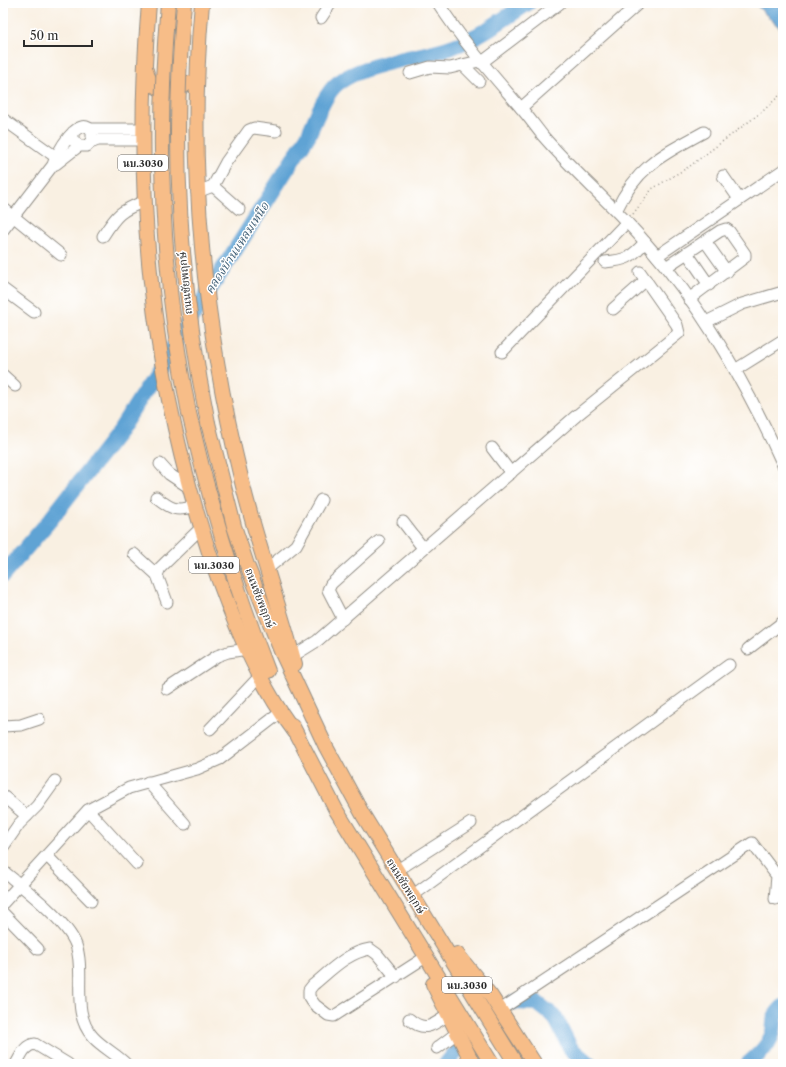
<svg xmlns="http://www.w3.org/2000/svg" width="786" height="1067" font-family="'Libre Caslon Text','Noto Serif Thai',serif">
<rect width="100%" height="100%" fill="#fff"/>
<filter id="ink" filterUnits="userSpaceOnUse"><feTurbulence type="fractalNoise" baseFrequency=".025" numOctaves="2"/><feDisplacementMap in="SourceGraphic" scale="8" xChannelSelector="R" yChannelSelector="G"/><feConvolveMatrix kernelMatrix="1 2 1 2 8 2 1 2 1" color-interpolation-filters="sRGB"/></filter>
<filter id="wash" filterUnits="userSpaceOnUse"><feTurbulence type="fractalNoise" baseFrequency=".012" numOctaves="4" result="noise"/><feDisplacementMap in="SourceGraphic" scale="16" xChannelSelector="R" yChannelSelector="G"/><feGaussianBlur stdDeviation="0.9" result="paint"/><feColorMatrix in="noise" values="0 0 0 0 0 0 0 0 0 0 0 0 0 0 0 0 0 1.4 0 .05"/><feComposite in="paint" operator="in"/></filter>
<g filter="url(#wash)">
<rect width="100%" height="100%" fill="#f9f0e2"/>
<!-- water -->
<polygon fill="#5fa3d4" stroke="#456780" points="754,3 783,3 783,31"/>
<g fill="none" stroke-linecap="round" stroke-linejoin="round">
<!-- river -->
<g stroke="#5fa3d4" stroke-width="16">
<path d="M3,575L50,520L120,430L308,136C315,120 325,93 338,83C365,62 422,58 454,46C481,36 505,18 528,3"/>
<polyline points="514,1002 537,1003 555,1017 571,1049 589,1064"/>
<polyline points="446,1064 456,1052"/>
<path d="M748,1064C758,1055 767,1048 772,1035C777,1020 769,1021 783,1007"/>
</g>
</g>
</g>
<g filter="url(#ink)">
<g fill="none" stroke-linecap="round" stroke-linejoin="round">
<!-- minor casing -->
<g stroke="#928e86" stroke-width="13">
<g id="minor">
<path d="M438,3C463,42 490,72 520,107C528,116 535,126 543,136C575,173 613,205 645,242C703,308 747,385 783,465"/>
<polyline points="321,18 331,3"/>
<polyline points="481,63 560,3"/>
<polyline points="463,65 479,81"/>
<polyline points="410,73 430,67 450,68 479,61"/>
<polyline points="521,108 639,3"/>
<polyline points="3,119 60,160"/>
<polyline points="90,129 143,129"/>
<polyline points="90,143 98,140 143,140"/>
<polyline points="56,164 79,146"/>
<polyline points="723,176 739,199"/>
<polyline points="213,186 239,209"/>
<polyline points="197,192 213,186 226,162 249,130 254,128 276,131"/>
<polyline points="3,208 61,255"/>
<path d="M616,211C637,166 662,155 704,132"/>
<path d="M3,230L53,165C56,154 79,112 92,132V140L87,146H79L73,140V132"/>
<path d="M103,236C117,214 120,211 145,201"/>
<polyline points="705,241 727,272"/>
<polyline points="687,253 709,285"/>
<polyline points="657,256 783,170"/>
<path d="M605,262C626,260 631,258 645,242"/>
<polyline points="666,267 720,231 726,229 729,231 745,254 745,257 689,299"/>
<polyline points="3,289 34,312"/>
<polyline points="613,309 646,280"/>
<polyline points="706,322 742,304 783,292"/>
<polyline points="502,352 627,222"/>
<polyline points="735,370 783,340"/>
<polyline points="3,375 15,386"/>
<polyline points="492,448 511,473"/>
<polyline points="160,464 169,474 190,488"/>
<path d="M156,497C171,509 176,512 195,506"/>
<polyline points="403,522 423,548"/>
<polyline points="134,554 157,575"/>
<polyline points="267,569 296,545 321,500"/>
<polyline points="167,602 157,575 160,568 201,528"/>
<polyline points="343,619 328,590 331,584 379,541"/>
<polyline points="748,649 783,622"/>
<polyline points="293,656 317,641 576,416 679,333 677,325 640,272"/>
<polyline points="167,689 217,656 228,652 248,649"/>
<polyline points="3,726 21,725 39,719"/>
<polyline points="210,729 261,675"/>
<polyline points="148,782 185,824"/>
<polyline points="3,796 27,816"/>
<polyline points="88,810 137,864"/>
<polyline points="3,847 19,824 37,806 55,781"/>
<polyline points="47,856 91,901"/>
<path d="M3,871C23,887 68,922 76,945C86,974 70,1012 93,1037C102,1047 116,1054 126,1064"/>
<polyline points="396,871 471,823"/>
<polyline points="412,896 729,665"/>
<polyline points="3,903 88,810 129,788 197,769 220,759 280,713"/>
<polyline points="3,913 38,949"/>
<path d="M396,977L377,954L370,949C348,952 330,971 313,985L309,990V997L315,1005L328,1015L334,1016L421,960"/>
<polyline points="500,1010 752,843 777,876 775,899"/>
<path d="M409,1019C425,1033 433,1025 448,1015"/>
<polyline points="437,1048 457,1033"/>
<path d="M16,1064C21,1056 24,1045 35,1044L68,1064"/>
</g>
</g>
<!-- major casing -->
<g stroke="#928e86" stroke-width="16">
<g id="major">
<path d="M149,3C133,193 150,374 210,555C230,614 257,683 295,732"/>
<path d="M202,3C187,168 203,322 242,482C257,544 279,603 295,664"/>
<path d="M146,70C149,85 158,91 174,92L188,83"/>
<path d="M189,413C209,501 235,587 268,671"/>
<polyline points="208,423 234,526 247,565 281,651 326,747 363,815 516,1064"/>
<polyline points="292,725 336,810 492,1064"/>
<polyline points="457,954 491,996 535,1064"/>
<polyline points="433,984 473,1064"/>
</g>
</g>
<!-- path -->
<polyline stroke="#928e86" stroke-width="1.5" stroke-dasharray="1 3" stroke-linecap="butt" points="633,214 652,189 690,166 763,111 783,92"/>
<!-- minor -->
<use href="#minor" stroke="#fff" stroke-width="11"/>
<!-- major -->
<use href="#major" stroke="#f7bd88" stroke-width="14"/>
<!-- major-bridge casing -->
<g stroke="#928e86" stroke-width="16" stroke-linecap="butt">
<g id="major-bridge">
<path d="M168,3C156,143 161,275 189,413"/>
<path d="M184,3C171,147 179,281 208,423"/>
</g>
</g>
<!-- major-bridge -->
<use href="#major-bridge" stroke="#f7bd88" stroke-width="14"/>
</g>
</g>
<g text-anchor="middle" stroke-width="3" stroke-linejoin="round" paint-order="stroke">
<!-- shield labels -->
<g fill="#fff" stroke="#6b6b6b" stroke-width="1">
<rect x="118" y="155" width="50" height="16" rx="3"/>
<rect x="189" y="557" width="50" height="16" rx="3"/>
<rect x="442" y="977" width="50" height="16" rx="3"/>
</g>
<g font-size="10" font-weight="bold" fill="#2b2b2b">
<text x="143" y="167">นบ.3030</text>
<text x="214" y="569">นบ.3030</text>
<text x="467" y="989">นบ.3030</text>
</g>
<!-- street labels -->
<g font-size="11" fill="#2b2b2b" stroke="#fff">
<text transform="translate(185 283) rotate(-96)" y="4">ถนนชัยพฤกษ์</text>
<text transform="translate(260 598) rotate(69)" y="4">ถนนชัยพฤกษ์</text>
<text transform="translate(406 886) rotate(58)" y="4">ถนนชัยพฤกษ์</text>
</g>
<!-- water labels -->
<g font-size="12" font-style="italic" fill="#426177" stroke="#fff">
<text transform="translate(237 248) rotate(-57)" y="4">คลองบ้านแหลมเหนือ</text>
</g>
</g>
<!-- margin -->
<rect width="786" height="1067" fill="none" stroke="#fff" stroke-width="16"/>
<!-- scale -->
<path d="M24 40v6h68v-6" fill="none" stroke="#2b2b2b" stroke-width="2"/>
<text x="30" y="40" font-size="12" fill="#2b2b2b" stroke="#ffffff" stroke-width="3" paint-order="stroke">50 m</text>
</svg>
